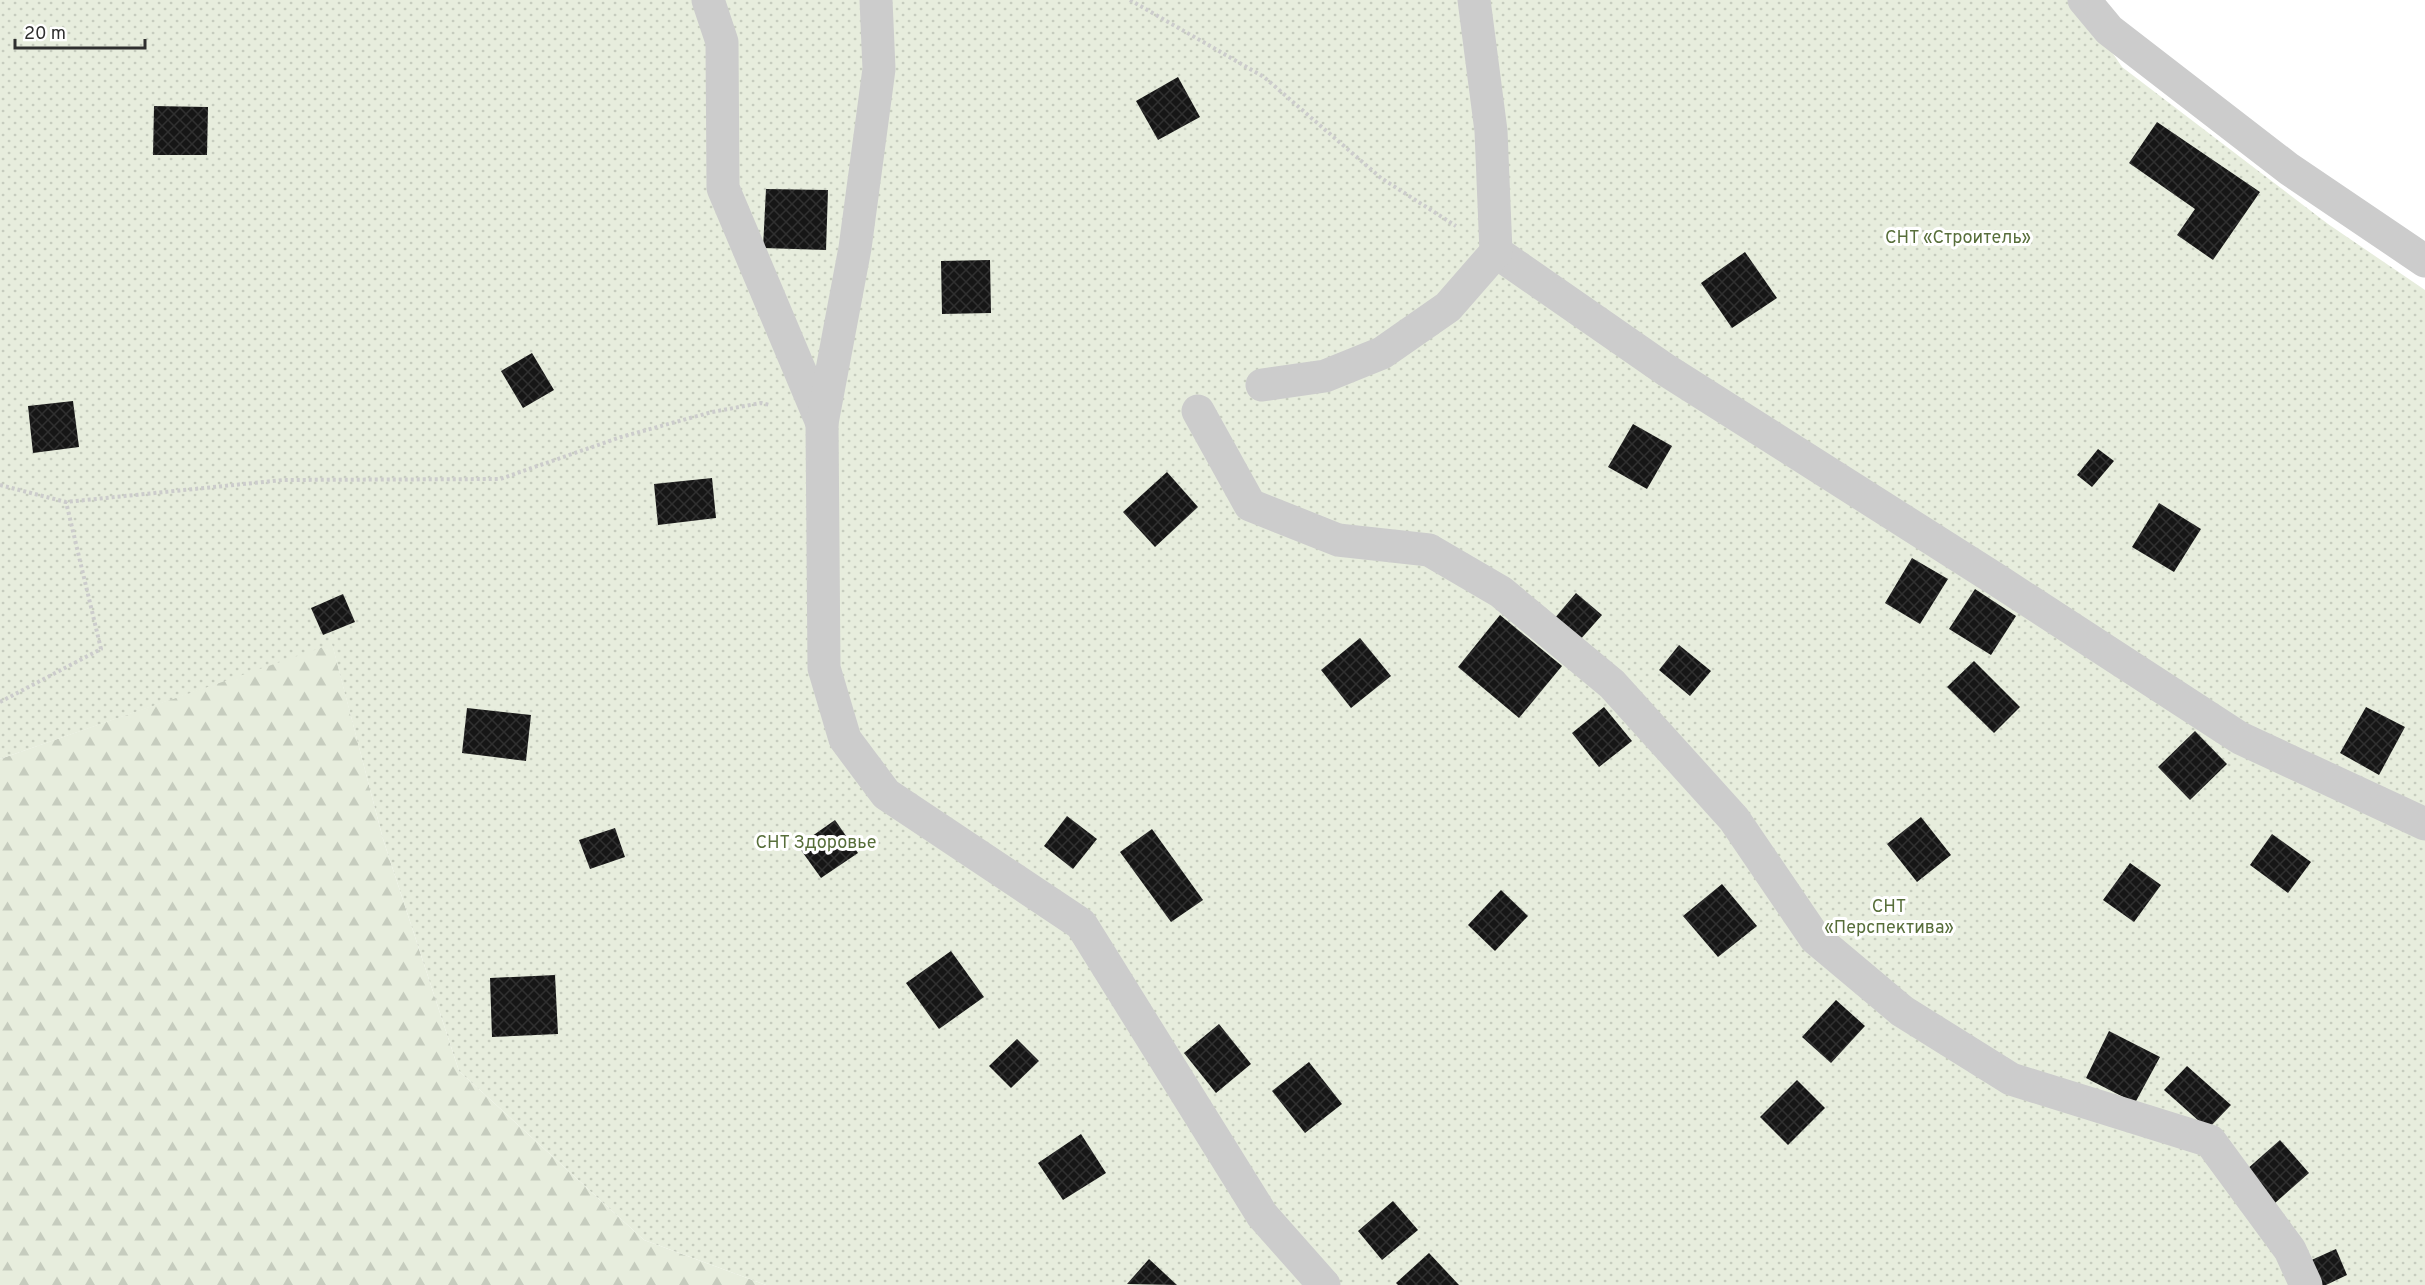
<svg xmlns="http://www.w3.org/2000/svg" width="2425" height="1285" font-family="Overpass,sans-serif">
<defs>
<pattern id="forest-firs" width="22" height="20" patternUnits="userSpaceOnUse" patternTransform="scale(1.5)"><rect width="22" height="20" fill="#e7eddd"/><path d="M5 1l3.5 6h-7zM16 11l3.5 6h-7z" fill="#c6ccbe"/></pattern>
<pattern id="garden-dots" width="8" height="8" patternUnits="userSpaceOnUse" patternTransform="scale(1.5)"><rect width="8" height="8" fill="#e7eddd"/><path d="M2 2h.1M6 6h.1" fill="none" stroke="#c6ccbe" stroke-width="1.8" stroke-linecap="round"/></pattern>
<pattern id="building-cross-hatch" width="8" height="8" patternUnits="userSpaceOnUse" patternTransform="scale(1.5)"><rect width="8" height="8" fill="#161616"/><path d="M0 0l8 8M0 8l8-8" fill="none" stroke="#303030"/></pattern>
</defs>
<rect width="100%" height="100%" fill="#fff"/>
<!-- forest -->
<polygon fill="url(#forest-firs)" points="332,643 383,839 459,1071 644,1240 766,1285 0,1285 0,759"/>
<!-- garden -->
<polygon fill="url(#garden-dots)" points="0,0 2077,0 2122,67 2328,224 2425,290 2425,1285 766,1285 644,1240 459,1071 383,839 332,644 0,759"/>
<!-- building -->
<g fill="url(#building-cross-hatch)">
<polygon points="1178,77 1200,117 1158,140 1136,101"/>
<polygon points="154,106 208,107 207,155 153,155"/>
<polygon points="2157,122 2260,192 2213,260 2177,235 2195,209 2129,163"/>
<polygon points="766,189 828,190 826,250 763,248"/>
<polygon points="1745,252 1777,298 1732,328 1701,283"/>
<polygon points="990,260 991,313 942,314 941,261"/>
<polygon points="532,353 554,390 523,408 501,371"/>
<polygon points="73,401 79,447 33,453 28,406"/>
<polygon points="1633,424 1672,446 1647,489 1608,467"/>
<polygon points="2098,449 2114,461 2092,487 2077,475"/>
<polygon points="1167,472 1198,507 1155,547 1123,512"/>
<polygon points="712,478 716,518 658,525 654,484"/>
<polygon points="2159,503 2201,529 2174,572 2132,547"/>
<polygon points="1912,558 1948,579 1920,624 1885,603"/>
<polygon points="1975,589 2016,616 1991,655 1949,629"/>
<polygon points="1576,593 1602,615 1579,641 1554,619"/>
<polygon points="343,594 355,622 323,635 311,608"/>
<polygon points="1500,615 1562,666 1519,718 1458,667"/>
<polygon points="1360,638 1391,676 1351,708 1321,670"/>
<polygon points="1679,645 1711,671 1690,696 1659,670"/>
<polygon points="1974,661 2020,707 1994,733 1947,687"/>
<polygon points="1604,707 1632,741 1599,767 1572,733"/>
<polygon points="2366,707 2405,727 2379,775 2340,753"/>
<polygon points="467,708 531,715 526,761 462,753"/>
<polygon points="2195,731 2227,764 2190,800 2158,767"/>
<polygon points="1067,816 1097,839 1073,869 1044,846"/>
<polygon points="1921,817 1951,855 1917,882 1887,844"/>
<polygon points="835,820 858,853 821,878 798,846"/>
<polygon points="615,828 625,857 590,869 579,840"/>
<polygon points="1152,829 1203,900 1171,922 1120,852"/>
<polygon points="2272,834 2311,862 2288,893 2250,865"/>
<polygon points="2130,863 2161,885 2134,922 2103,900"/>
<polygon points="1722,884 1757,926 1718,957 1683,916"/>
<polygon points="1501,890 1528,916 1495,951 1468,925"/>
<polygon points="951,951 984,997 939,1029 906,983"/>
<polygon points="555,975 558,1034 492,1037 490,978"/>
<polygon points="1836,1000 1865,1026 1831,1063 1802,1037"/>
<polygon points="1219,1024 1251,1064 1216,1093 1184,1053"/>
<polygon points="2109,1031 2160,1057 2135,1103 2086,1078"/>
<polygon points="1017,1039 1039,1061 1011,1088 989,1066"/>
<polygon points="1309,1062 1342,1104 1305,1133 1272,1091"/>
<polygon points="2187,1066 2231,1105 2208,1129 2164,1090"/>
<polygon points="1797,1080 1825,1108 1788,1145 1760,1117"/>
<polygon points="1081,1134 1106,1173 1063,1200 1038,1163"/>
<polygon points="2280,1140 2309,1173 2275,1203 2246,1170"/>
<polygon points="1393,1201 1418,1230 1382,1260 1358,1231"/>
<polygon points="2336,1249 2347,1275 2326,1285 2317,1285 2307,1262"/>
<polygon points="1429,1253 1459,1285 1398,1285 1396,1283"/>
<polygon points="1149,1259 1177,1285 1127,1284"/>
</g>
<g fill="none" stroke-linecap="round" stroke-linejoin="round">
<!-- path -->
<g stroke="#ccc" stroke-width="4" stroke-dasharray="3 3" stroke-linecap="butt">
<polyline points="1130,0 1264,77 1381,178 1456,226"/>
<polyline points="0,485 66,502 283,480 500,479 621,437 712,412 761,403 770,405"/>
<polyline points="0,702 101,649 66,502"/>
</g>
<!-- minor -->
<g stroke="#ccc" stroke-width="33">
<polyline points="708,0 722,42 723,188 822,423"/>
<polyline points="876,0 879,69 855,248 822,423 824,668 845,739 886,794 1081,924 1262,1215 1324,1285"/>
<polyline points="2084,0 2109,30 2289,169 2425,261"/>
<polyline points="1496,252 1666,370 1997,580 2240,738 2425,824"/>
<polyline points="1262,385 1325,376 1382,353 1448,307 1496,252 1491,131 1474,0"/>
<polyline points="1198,411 1250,505 1338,540 1429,550 1501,592 1612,684 1734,819 1815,938 1902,1011 2011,1079 2210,1141 2290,1250 2306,1285"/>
</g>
</g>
<g text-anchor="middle" stroke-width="6" stroke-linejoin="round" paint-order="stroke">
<!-- park labels -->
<g font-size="18" fill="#576e3a" stroke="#fff">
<text x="1958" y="243">СНТ «Строитель»</text>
<text x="816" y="848">СНТ Здоровье</text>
<text x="1889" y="912">СНТ<tspan x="1889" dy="21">«Перспектива»</tspan></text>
</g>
</g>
<!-- scale -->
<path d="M15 39v9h130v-9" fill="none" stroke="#2f2f2f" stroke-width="3"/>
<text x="24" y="39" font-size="18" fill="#2f2f2f" stroke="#ffffff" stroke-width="4.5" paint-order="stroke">20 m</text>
</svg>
